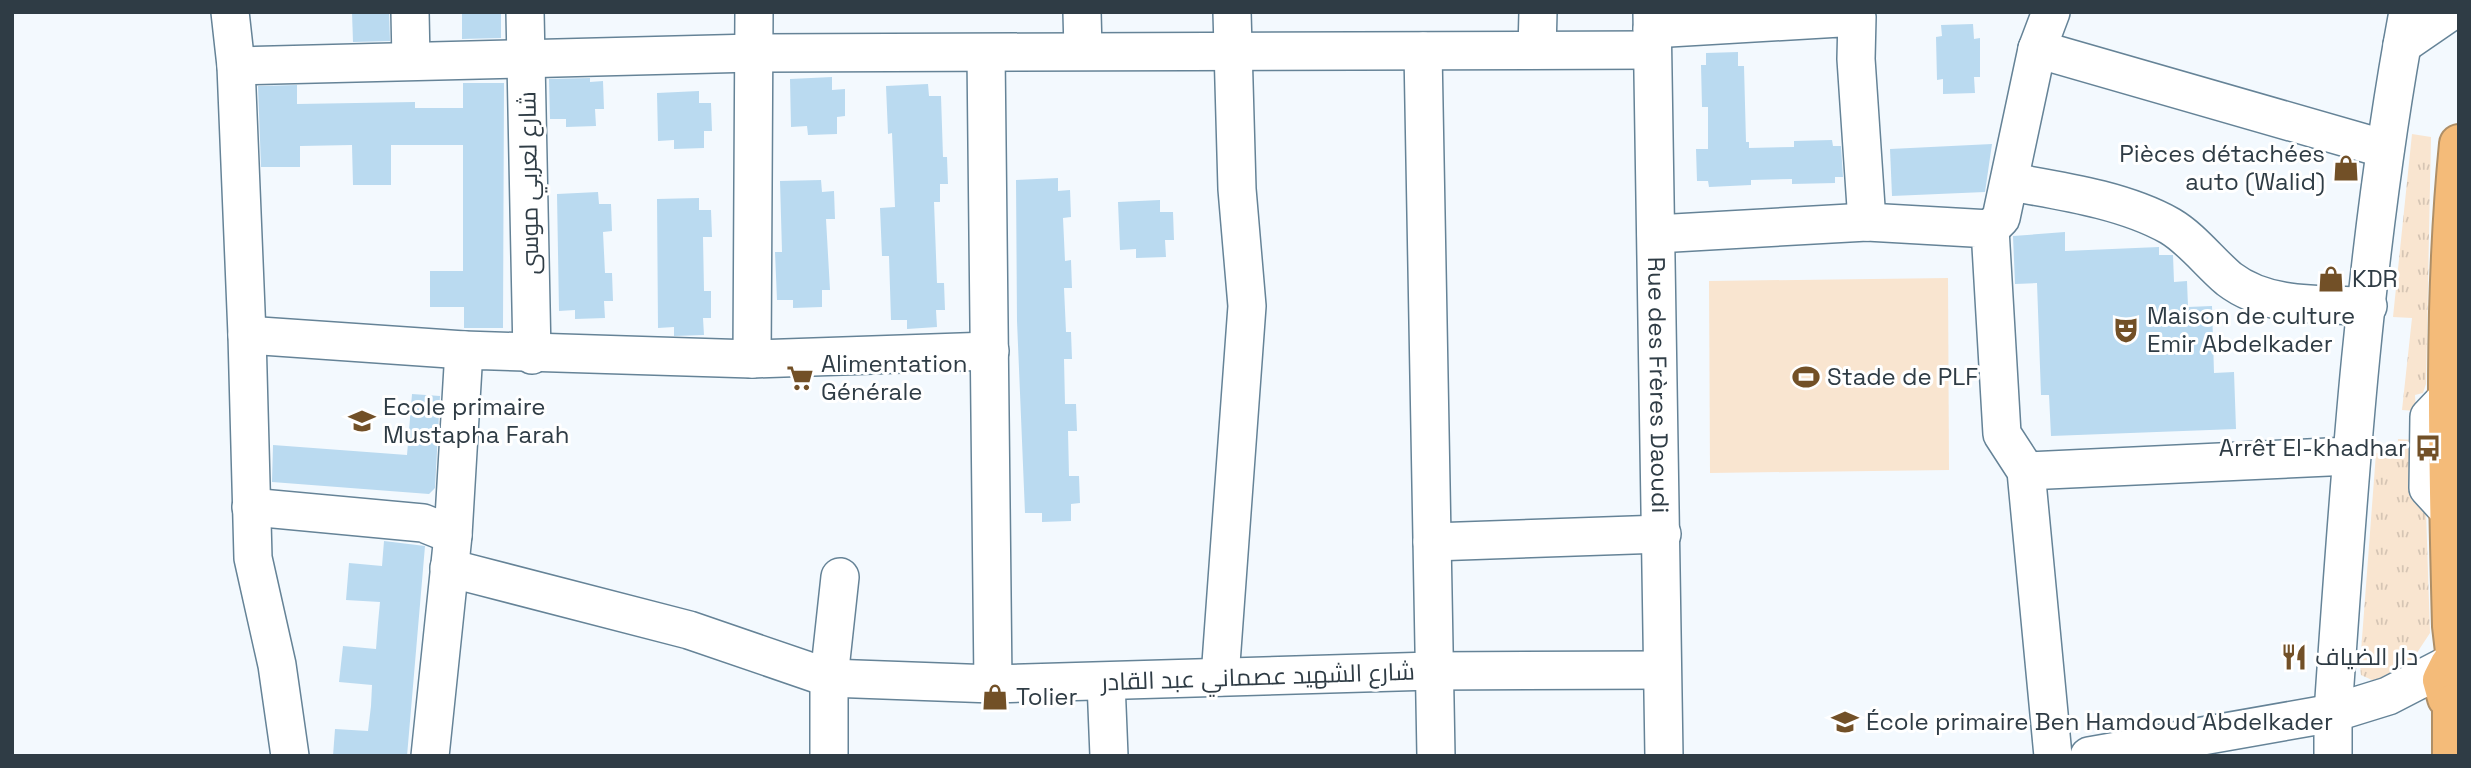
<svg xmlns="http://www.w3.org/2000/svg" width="2471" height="768" font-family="'Space Grotesk',Cairo,sans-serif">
<defs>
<pattern id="grass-tufts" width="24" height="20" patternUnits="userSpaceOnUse" patternTransform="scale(1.75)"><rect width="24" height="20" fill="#f9e5d0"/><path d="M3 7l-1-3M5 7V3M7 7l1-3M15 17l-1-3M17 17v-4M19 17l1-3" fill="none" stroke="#d6c5b4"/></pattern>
</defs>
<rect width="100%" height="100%" fill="#f3f9fe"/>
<!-- grass -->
<g fill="url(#grass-tufts)">
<polygon points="2412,134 2431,137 2426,384 2423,393 2415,395 2416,411 2402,410 2412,318 2393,317"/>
<polygon points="2398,439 2415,440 2414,502 2426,511 2430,633 2407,668 2391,678 2372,680 2361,675 2360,665 2376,453 2397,454"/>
</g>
<!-- pitch -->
<polygon fill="#f9e5d0" points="1948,278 1949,470 1710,473 1709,281"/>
<!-- building -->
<g fill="#badaf0">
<polygon points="352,12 389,12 390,41 353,42"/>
<polygon points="462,12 501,12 501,38 462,39"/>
<polygon points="1973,24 1974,39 1980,38 1980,77 1974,77 1975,93 1943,94 1943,79 1937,80 1936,37 1942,36 1941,25"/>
<polygon points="1738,52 1738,66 1744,66 1746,142 1749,142 1749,148 1794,147 1794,141 1832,140 1833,146 1841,146 1843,177 1835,177 1835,183 1792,184 1792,179 1751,180 1751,185 1709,187 1708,181 1697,181 1696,149 1708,149 1708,107 1702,107 1701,65 1706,65 1706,53"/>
<polygon points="832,77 832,90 845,89 845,116 837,117 837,134 808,135 807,126 791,127 790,79"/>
<polygon points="590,78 590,82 603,81 604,109 595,109 596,126 566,127 566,119 550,119 549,79"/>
<polygon points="463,83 504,83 503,328 464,328 464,307 430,307 430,271 463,271 463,145 391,145 391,185 353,185 352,145 300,146 300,167 261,167 258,86 297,85 297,104 415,102 415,108 463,108"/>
<polygon points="928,84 929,96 941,96 943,157 947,157 948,184 940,184 940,202 934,202 937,283 944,283 945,310 936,310 937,327 907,329 907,320 891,320 889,256 882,256 880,208 895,207 892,133 888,134 886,86"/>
<polygon points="699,91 699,103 711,103 712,131 704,131 704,148 674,149 674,140 658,141 657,93"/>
<polygon points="1992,144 1985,192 1892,196 1890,149"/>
<polygon points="1058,178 1058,191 1070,190 1071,217 1063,218 1065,261 1071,260 1072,288 1064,288 1066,332 1071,332 1072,359 1064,359 1065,404 1076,404 1077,431 1068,431 1069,476 1079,476 1080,503 1071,504 1071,521 1042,522 1042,513 1025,513 1017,321 1016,180"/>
<polygon points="821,180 822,192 834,191 835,219 826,219 830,290 822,290 822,307 793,308 793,300 777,300 775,252 782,252 780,181"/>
<polygon points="598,192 599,204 611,204 612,231 603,232 605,273 612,273 613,301 604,301 605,318 575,319 575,310 559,311 557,194"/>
<polygon points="699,198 699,210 711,210 712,237 703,237 704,291 711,291 711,318 703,318 704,335 674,336 674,327 658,328 657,199"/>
<polygon points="1160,200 1160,212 1173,212 1174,240 1165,240 1166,257 1136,258 1136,249 1120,250 1118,202"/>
<polygon points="2065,232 2065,251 2159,247 2159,255 2173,255 2174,282 2187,281 2188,307 2212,306 2214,373 2234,372 2236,429 2051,436 2049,395 2041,395 2037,283 2015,284 2013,236"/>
<polygon points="412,394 440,396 435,488 429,494 272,482 273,445 407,455"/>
<polygon points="384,541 425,546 407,756 333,756 335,729 368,731 371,706 372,685 339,682 343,646 376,649 378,623 380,602 346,600 349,563 382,566"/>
</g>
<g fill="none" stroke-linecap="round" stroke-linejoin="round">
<!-- minor casing -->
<g stroke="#658397" stroke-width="40">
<g id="minor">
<polyline points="230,12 236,66 247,335 253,558 277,665 290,756"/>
<polyline points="410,12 411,61"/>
<polyline points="525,12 532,355"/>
<polyline points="1082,12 1083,50"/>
<path id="s1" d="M1652,12L1664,756"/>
<polyline points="1652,29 1857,17 1856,59 1867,222"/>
<polyline points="2402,45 2450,12"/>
<polyline points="2037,49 2385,149"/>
<polyline points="1537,50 1538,12"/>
<polyline points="1423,51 1436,756"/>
<polyline points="986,53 993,684"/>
<polyline points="236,66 754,53 1652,50"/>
<path d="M2011,182C2061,191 2124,200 2170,226C2192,239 2209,262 2229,279C2268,309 2322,304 2368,306"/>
<polyline points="1990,229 2001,218 2037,49 2051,12"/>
<polyline points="1656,234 1867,222 1990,229 2002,434 2026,471 2053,756"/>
<polyline points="247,335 464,350"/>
<polyline points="752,359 754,12"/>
<polyline points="2449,396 2429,417 2428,488 2449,511"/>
<polyline points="2026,471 2350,456"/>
<polyline points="251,507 423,523 453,535"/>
<polyline points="1432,542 1662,534"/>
<polyline points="449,568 689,630 829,678 993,684 1432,671 1662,670"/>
<polyline points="1220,677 1247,306 1237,189 1232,12"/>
<polyline points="1106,682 1109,756"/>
<polyline points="430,756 453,535 464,350 752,359 990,351"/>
<polyline points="829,756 829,678 840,577"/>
<polyline points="2089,756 2333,713 2388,696 2450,664"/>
<path d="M2333,756V713C2349,479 2365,243 2408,12"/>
</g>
</g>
<!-- highway casing -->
<g stroke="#af8f67" stroke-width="42">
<g id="highway">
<polyline points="2459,658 2450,664 2442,680 2447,698 2459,707"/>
<path d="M2456,660L2452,626C2448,466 2443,304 2459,144"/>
<polyline points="2452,756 2452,704"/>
</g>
</g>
<!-- minor -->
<use href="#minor" stroke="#fff" stroke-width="37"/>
<!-- highway -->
<use href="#highway" stroke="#f4bb79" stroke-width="38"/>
</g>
<!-- icons -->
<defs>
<g id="shop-bare" transform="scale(2.1)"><path d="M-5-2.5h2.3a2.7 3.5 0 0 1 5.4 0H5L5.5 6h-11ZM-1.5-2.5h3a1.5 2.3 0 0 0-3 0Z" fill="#725027" stroke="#fff" stroke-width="2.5" paint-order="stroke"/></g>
<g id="theatre-bare" transform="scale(2.1)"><path d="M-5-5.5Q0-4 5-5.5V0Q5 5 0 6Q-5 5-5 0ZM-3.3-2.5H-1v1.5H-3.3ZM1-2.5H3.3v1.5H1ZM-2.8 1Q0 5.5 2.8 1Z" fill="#725027" stroke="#fff" stroke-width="2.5" paint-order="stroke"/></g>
<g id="stadium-bare" transform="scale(2.1)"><path d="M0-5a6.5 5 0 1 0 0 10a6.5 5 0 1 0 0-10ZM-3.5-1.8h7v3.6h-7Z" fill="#725027" stroke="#fff" stroke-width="2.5" paint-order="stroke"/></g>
<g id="supermarket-bare" transform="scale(2.1)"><path d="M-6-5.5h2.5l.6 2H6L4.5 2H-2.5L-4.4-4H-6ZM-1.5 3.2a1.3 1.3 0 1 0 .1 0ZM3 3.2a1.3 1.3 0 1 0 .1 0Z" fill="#725027" stroke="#fff" stroke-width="2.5" paint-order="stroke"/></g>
<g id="school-bare" transform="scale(2.1)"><path d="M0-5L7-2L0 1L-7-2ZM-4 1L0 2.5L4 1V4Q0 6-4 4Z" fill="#725027" stroke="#fff" stroke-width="2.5" paint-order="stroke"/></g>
<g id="bus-bare" transform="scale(2.1)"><path d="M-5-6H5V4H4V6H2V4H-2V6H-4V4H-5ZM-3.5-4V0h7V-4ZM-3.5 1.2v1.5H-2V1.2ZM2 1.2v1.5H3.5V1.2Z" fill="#725027" stroke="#fff" stroke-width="2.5" paint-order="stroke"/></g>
<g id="restaurant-bare" transform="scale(2.1)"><path d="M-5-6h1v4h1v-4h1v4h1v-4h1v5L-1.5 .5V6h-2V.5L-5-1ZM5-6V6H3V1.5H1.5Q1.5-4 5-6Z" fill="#725027" stroke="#fff" stroke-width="2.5" paint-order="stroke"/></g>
</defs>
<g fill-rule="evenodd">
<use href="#shop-bare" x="2346" y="168"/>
<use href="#shop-bare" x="2331" y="279"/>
<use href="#theatre-bare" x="2126" y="330"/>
<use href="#stadium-bare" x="1806" y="377"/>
<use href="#supermarket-bare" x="800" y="378"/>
<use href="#school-bare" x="362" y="421"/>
<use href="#bus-bare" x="2428" y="448"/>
<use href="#restaurant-bare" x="2294" y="657"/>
<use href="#shop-bare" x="995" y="697"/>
<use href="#school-bare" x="1845" y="722"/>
</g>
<g text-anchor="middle" stroke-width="6" stroke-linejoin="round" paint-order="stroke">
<!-- poi labels -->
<g font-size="24" fill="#2f3c45" stroke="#fff" text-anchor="start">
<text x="2325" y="162" text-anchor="end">Pièces détachées<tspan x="2325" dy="28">auto (Walid)</tspan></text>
<text x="2352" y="287">KDR</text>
<text x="2147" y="324">Maison de culture<tspan x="2147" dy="28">Emir Abdelkader</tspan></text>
<text x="821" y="372">Alimentation<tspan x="821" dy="28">Générale</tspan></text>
<text x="1827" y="385">Stade de PLF</text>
<text x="383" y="415">Ecole primaire<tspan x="383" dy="28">Mustapha Farah</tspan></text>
<text x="2407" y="456" text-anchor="end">Arrêt El-khadhar</text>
<text x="2315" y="665">دار الضياف</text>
<text x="1016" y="705">Tolier</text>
<text x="1866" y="730">École primaire Ben Hamdoud Abdelkader</text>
</g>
<!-- street labels -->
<g font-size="24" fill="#2f3c45" stroke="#fff">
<text transform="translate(529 183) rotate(-91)" y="8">شارع لعربي موسى</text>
<text dy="8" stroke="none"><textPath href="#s1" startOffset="373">Rue des Frères Daoudi</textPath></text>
<text transform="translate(1258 677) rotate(-2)" y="8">شارع الشهيد عصماني عبد القادر</text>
</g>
</g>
<!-- border -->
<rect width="2471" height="768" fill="none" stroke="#2f3c45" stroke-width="28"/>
</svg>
